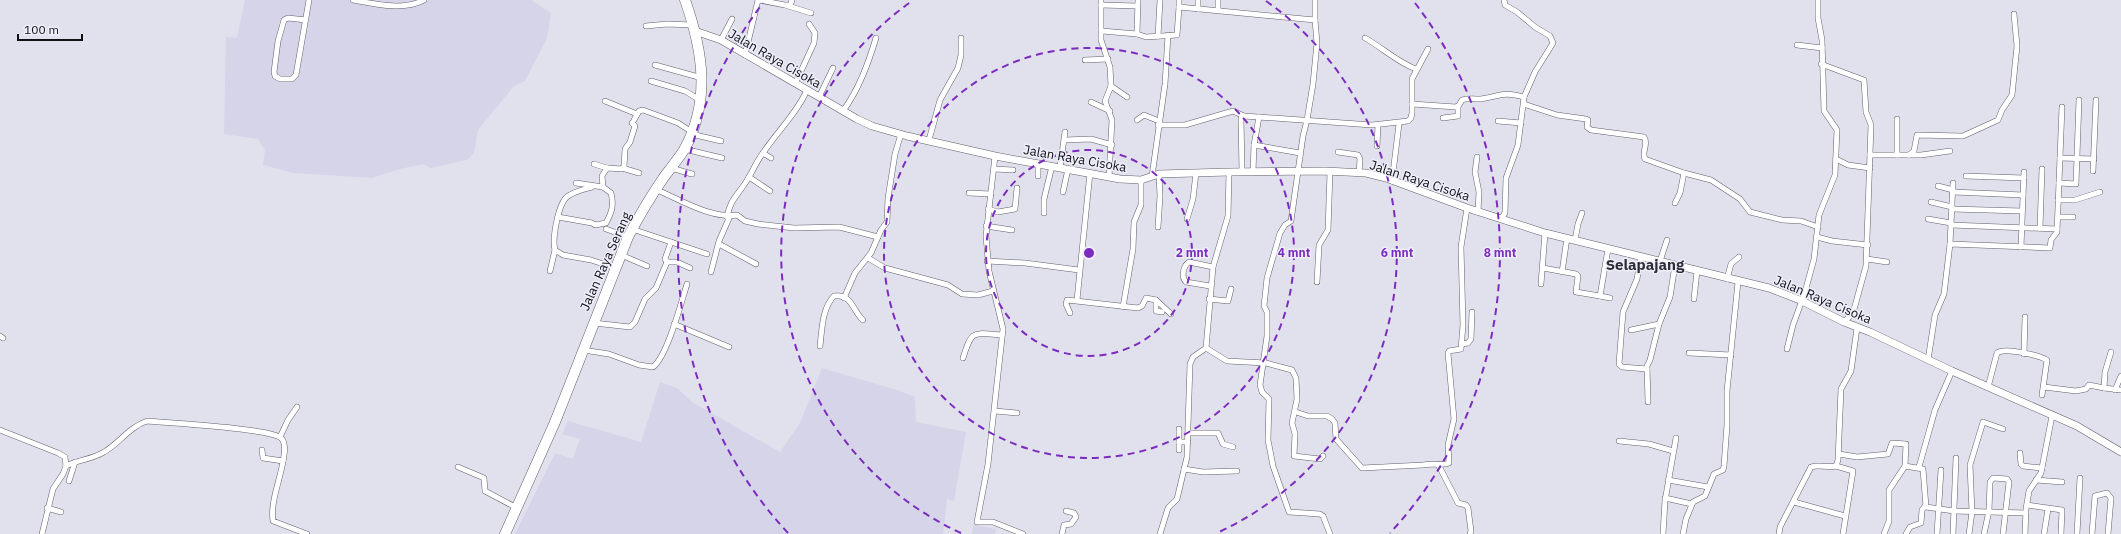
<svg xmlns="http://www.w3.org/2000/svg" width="2121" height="534" font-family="'IBM Plex Sans',sans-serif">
<rect width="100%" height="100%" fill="#e1e0ed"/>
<!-- built -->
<g fill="#d6d4e8">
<polygon points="245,0 531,0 551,13 547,38 525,81 513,87 478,130 474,153 467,160 431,168 423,164 400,169 372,178 294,173 263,165 265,150 258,139 224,134 226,37 237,38"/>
<polygon points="822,368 897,390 915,397 916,422 966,432 954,501 947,499 943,534 515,534 555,453 573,459 580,439 562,434 568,421 641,442 660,382 677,388 692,402 780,452 800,423"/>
<polygon points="975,517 980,517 979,526 996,529 995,534 972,534"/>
</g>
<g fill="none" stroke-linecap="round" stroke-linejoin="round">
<!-- street casing -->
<g stroke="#60606a" stroke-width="6">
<g id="street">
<path d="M353,0C375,4 403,11 424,0"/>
<polyline points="759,0 785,5 811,13"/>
<polyline points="1101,0 1101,40 1110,67 1111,86 1105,101 1112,120 1109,177"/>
<polyline points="1179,0 1179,7 1315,20 1317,43 1313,84 1307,120 1303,136 1291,221 1285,225 1280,233 1267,278 1264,306 1267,312 1267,336 1260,385 1262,392 1269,399 1268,440 1273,466 1288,509 1289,512 1320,514 1323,516 1330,534"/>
<polyline points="1315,0 1315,20"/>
<polyline points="1101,5 1137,6"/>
<polyline points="790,6 792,0"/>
<polyline points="1198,9 1198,0"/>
<polyline points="1218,10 1218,0"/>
<polyline points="306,20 288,18 284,20 278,41 274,72 275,76 280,79 292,79 296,75 309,0"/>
<polyline points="646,26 667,24 693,25"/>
<polyline points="1102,31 1137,34 1146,37 1177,35 1179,7"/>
<polyline points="1137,34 1138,0"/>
<polyline points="1158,36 1160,0"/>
<path d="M1365,38C1383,48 1397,62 1416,69"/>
<polyline points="721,40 732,19"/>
<polyline points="1797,45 1822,48"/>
<polyline points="745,55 758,0"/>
<polyline points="1085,60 1108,59"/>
<polyline points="1821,64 1864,80 1866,112 1871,125 1866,266 1853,313 1844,322"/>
<polyline points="655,65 702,78"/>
<polyline points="651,81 685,91 700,100"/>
<polyline points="796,82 814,43 815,33 809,24"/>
<polyline points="1111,86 1127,97"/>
<polyline points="819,97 833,68"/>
<polyline points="605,101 637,114"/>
<polyline points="1091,102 1110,111"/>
<path d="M1412,104L1456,107L1459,105L1462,100C1468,98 1475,99 1481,99C1500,96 1503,91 1524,97"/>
<path d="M1524,104L1557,115L1586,119L1588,120L1587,127L1591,130L1644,137C1649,144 1641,152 1645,159L1684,173L1711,180L1740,199L1750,212L1782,220L1801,221L1818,227"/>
<path d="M843,111C859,89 868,64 876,38"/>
<polyline points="1443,118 1458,116 1458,106"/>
<polyline points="1897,119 1897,155"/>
<polyline points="634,120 639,111 643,110 678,123 692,132"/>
<polyline points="1137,120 1144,115 1159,121"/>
<polyline points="1498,121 1521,123"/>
<polyline points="1158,125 1185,125 1233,111 1244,116"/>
<polyline points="691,134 721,141"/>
<polyline points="929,140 940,100 958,68 961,55 961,38"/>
<polyline points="1065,140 1091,139 1112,145"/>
<polyline points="1254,145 1300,153"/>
<polyline points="1377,146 1378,125"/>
<polyline points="684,149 722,158"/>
<polyline points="1338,152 1358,155 1360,159 1359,173"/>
<polyline points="763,153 771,158"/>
<polyline points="1870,155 1921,155 1950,151"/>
<polyline points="1909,155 1914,151 1917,135 1963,136 1998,120 2002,110 2012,95 2017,46 2014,14"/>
<polyline points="995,156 986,236 989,271 1003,329 988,464 977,522 993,522 1023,534"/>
<polyline points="1477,157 1475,172 1479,192 1478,212"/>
<polyline points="2060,158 2094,159"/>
<polyline points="1836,159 1848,165 1870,168"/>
<polyline points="594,164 607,168"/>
<polyline points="1060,167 1065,132"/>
<polyline points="622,168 639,173"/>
<polyline points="671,168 692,174"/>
<polyline points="994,169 1013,170"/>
<polyline points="2093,171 2096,100"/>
<polyline points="1242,172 1241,118 1244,116 1372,125 1408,121 1411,118 1412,113 1412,79 1428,49"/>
<polyline points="1253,172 1254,145 1259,117"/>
<polyline points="1038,176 1038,163"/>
<polyline points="1152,176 1165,84 1168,35"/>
<polyline points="1966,176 2024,178"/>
<polyline points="749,177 770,191"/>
<polyline points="1392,181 1399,124"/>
<polyline points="576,183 603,187"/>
<polyline points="2059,183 2076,184 2079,100"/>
<polyline points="1938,186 1953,190"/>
<path d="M592,187C585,189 575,191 568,196C558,203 552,239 555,250L563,255L591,260L615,268"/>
<path d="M657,190C681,200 711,219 737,215L745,221L758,224L794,228L839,227L878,237"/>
<polyline points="1063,192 1068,169"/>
<polyline points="1953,192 2023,195"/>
<polyline points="969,193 991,194"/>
<polyline points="2058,200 2075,200 2100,192"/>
<polyline points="1931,202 1952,207"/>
<polyline points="1675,203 1680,193 1684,173"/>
<polyline points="988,209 998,212 1015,209 1017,188"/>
<polyline points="1952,209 2022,211"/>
<polyline points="1044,213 1044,199 1052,166"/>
<path d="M558,217L592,223L595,225L606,223C612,212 614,205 611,193L603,187L602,176L607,168L622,169L624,167L625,149L630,142L635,126L632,123"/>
<path d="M727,217C730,200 737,196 746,182C752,173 756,162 763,153C777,132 797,113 807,90"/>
<polyline points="2058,217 2073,217"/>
<polyline points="1187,219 1193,199 1196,173"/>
<polyline points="1501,219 1505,213 1506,178 1518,145 1524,97 1535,72 1553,43 1550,36 1535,27 1517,12 1505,5 1504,0"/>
<polyline points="1928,219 1951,223"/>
<polyline points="1951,225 2057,229"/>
<polyline points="986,226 1012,230"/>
<polyline points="1158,227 1160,196 1159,174"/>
<polyline points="2040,228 2042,169"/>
<polyline points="606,229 628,237"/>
<polyline points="632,229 707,254"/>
<polyline points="1817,237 1832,241 1868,245"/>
<polyline points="1575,240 1578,224 1582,213"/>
<polyline points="719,244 756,264"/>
<polyline points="1950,244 1953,183"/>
<polyline points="2021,247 2024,172"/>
<polyline points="1608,249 1600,296 1610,298"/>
<polyline points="621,255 647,266"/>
<polyline points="1641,256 1637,279 1623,312 1619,364 1622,367 1647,369"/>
<polyline points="868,258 885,268 948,285 962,294 978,295 993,291"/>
<polyline points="1867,259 1887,262"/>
<polyline points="987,261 1025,263 1079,270"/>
<polyline points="1660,261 1667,240"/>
<polyline points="667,262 665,259 671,242"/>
<polyline points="1543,268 1576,274 1578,276 1576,292 1600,296"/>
<polyline points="550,271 555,250"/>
<polyline points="711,272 719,241 730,216"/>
<polyline points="1562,272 1567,238"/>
<polyline points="1727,279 1731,264 1739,257"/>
<polyline points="1317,282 1319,245 1328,230 1330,172"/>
<polyline points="1541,284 1545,233"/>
<path d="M1210,286L1186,282C1181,277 1183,266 1189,262L1213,267"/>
<polyline points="844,298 855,273 871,253 881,230 887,222 888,198 895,154 901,134"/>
<polyline points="1209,299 1228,301 1231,289"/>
<polyline points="1694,299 1697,271"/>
<polyline points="1077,300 1090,173"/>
<polyline points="1156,300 1156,311 1162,312"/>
<polyline points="1123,307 1133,249 1134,222 1141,205 1141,180"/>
<polyline points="1070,313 1066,304 1067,300 1138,308 1142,306 1146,298 1156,300 1171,314"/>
<polyline points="594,323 630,327 635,322 645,299 656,288 667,262 677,262 690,268"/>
<polyline points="674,324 729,347"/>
<polyline points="1631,330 1659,324 1670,297 1675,265"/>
<polyline points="0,336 3,338"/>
<polyline points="1462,344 1468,343 1471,339 1472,312"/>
<path d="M820,346C822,330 822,308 834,296C852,293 853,312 863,320"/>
<polyline points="1206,348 1227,361 1266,363 1292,370 1296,378 1297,399 1292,423 1295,434 1294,456 1320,459 1323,456"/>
<polyline points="1787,349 1793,325 1805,292 1814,259 1819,215 1835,175 1837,130 1824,111 1822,40 1818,18 1818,0"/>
<path d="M583,350L609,354L639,365L653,367C667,357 681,303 687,284"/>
<polyline points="2111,352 2105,372 2104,388 2121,390"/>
<polyline points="1689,353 1731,355"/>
<polyline points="2024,354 2025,317"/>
<path d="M963,358C972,329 973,333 1002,335"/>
<polyline points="1928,360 1935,315 1944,294 1950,244 2050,248 2051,240 2057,232 2062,107"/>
<path d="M1988,387L1997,353C2004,347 2038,355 2047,360L2042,395"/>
<polyline points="2044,387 2076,391 2086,389 2089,385 2104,388"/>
<polyline points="2115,390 2121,376"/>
<polyline points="1648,402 1647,366 1650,360 1659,324"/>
<polyline points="995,411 1017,413"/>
<path d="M1296,412L1308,416H1327L1332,419L1335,423L1336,439L1362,468L1423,465C1432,463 1442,466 1449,463L1448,445L1454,419L1448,353L1449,351L1461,349L1463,325L1461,247L1467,208"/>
<polyline points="0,430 58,453 65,457 66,466"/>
<polyline points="1189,433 1218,433 1223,444 1233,447"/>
<polyline points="280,437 288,420 297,407"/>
<polyline points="1619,441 1649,444 1673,451"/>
<polyline points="1179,442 1179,429"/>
<polyline points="262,450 263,458 283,461"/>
<polyline points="1179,450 1179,442 1188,442"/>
<polyline points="2020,453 2021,464 2023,466 2042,468"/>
<polyline points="1839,454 1857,457 1888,454 1892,443 1906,444 1905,466 1889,490 1889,521 1884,534"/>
<polyline points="1438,464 1458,503 1466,505 1468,508 1471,531 1470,534"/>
<polyline points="1836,466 1853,471 1843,534"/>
<polyline points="1905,466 1923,469 1926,507 1954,511 2026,513"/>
<polyline points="458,467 484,478 485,491 517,508"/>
<polyline points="1919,467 1935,410 1952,371"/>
<polyline points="1184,469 1203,472 1237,471"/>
<polyline points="1668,480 1708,487"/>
<polyline points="2036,480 2062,482"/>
<polyline points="69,481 75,462"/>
<polyline points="1665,498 1692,504"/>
<polyline points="1794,502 1845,516"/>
<polyline points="2027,505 2062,510 2061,534"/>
<polyline points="47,508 61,512"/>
<path d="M42,534L53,489L63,474L66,466C78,460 93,459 104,452C120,443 129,427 147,421C168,423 269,428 281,438C285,441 285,450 284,455C282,476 270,500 273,521L307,534"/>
<polyline points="1062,534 1064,525 1071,524 1076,517 1074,513 1066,511"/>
<polyline points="1160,534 1168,508 1177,499 1187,457 1190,364 1193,357 1206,348 1213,267 1228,216 1229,172"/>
<polyline points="1663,534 1665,501 1676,438"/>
<polyline points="1683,534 1686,519 1693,502 1705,496 1714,474 1723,470 1724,466 1727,425 1727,391 1738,282"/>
<path d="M1779,534L1780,527L1811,467C1818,464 1828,468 1836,466L1838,460L1841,389L1851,371L1857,328"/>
<polyline points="1906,534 1910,527 1921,523 1922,510 1925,506"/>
<polyline points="1937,534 1941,470"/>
<polyline points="1953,534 1956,458"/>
<polyline points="1969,534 1972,512 1970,465 1983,422 2003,429"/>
<polyline points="1984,534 1989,511 1990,482 1993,478 2007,479 2009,482 2003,534"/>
<polyline points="2025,534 2026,509 2029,491 2041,473 2052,416"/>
<polyline points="2044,534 2048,509"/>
<polyline points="2077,534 2080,478"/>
<polyline points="2092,534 2095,496 2107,493 2111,498 2108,534"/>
</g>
</g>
<!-- secondary casing -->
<g stroke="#60606a" stroke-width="8">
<polyline id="secondary" points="695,31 721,40 857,119 872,126 907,136 995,156 1120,179 1141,180 1159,174 1229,172 1325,171 1366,173 1386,178 1467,208 1545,233 1769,288 1800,300 1844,322 1870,332 1952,371 2077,426 2121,452"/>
</g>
<!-- highway casing -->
<g stroke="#60606a" stroke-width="11">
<path id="highway" d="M505,534L555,422L628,237C639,216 651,196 664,177C671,168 678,159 684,150C711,101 703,51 685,0"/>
</g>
<!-- street -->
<use href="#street" stroke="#fff" stroke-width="5"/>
<!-- secondary -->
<use href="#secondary" stroke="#fff" stroke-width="7"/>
<!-- highway -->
<use href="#highway" stroke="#fff" stroke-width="10"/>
</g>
<!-- distance rings -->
<g fill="none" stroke="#7b2cbf" stroke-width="2" stroke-dasharray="7 5">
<circle cx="1089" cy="253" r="103"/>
<circle cx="1089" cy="253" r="205"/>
<path d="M961 533A308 308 0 0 1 912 1M1266 1A308 308 0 0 1 1217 533"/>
<path d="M788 533A411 411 0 0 1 763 3M1415 3A411 411 0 0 1 1390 533"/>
</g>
<g text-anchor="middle" stroke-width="3" stroke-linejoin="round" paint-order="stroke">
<!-- street labels -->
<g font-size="13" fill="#101014" stroke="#eeeefa">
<text transform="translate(775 58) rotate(30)" y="5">Jalan Raya Cisoka</text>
<text transform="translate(1075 158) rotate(10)" y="5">Jalan Raya Cisoka</text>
<text transform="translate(1420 180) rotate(18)" y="5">Jalan Raya Cisoka</text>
<text transform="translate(605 261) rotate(-66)" y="5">Jalan Raya Serang</text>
<text transform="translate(1823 299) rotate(23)" y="5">Jalan Raya Cisoka</text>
</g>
<!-- quarter labels -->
<g font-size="15" font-weight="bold" fill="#2e2d36" stroke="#eeeefa">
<text x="1645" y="270">Selapajang</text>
</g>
</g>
<circle cx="1089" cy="253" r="6" fill="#7b2cbf" stroke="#eeeefa" stroke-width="2"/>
<g font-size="12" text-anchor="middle" font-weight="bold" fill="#7b2cbf" stroke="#eeeefa" stroke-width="3" stroke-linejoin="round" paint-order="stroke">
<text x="1192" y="257">2 mnt</text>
<text x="1294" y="257">4 mnt</text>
<text x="1397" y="257">6 mnt</text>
<text x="1500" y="257">8 mnt</text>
</g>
<!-- scale -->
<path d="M18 34v6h64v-6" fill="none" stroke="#101014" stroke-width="2"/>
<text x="24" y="34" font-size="12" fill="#101014" stroke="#eeeefa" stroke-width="3" paint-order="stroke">100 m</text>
</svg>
